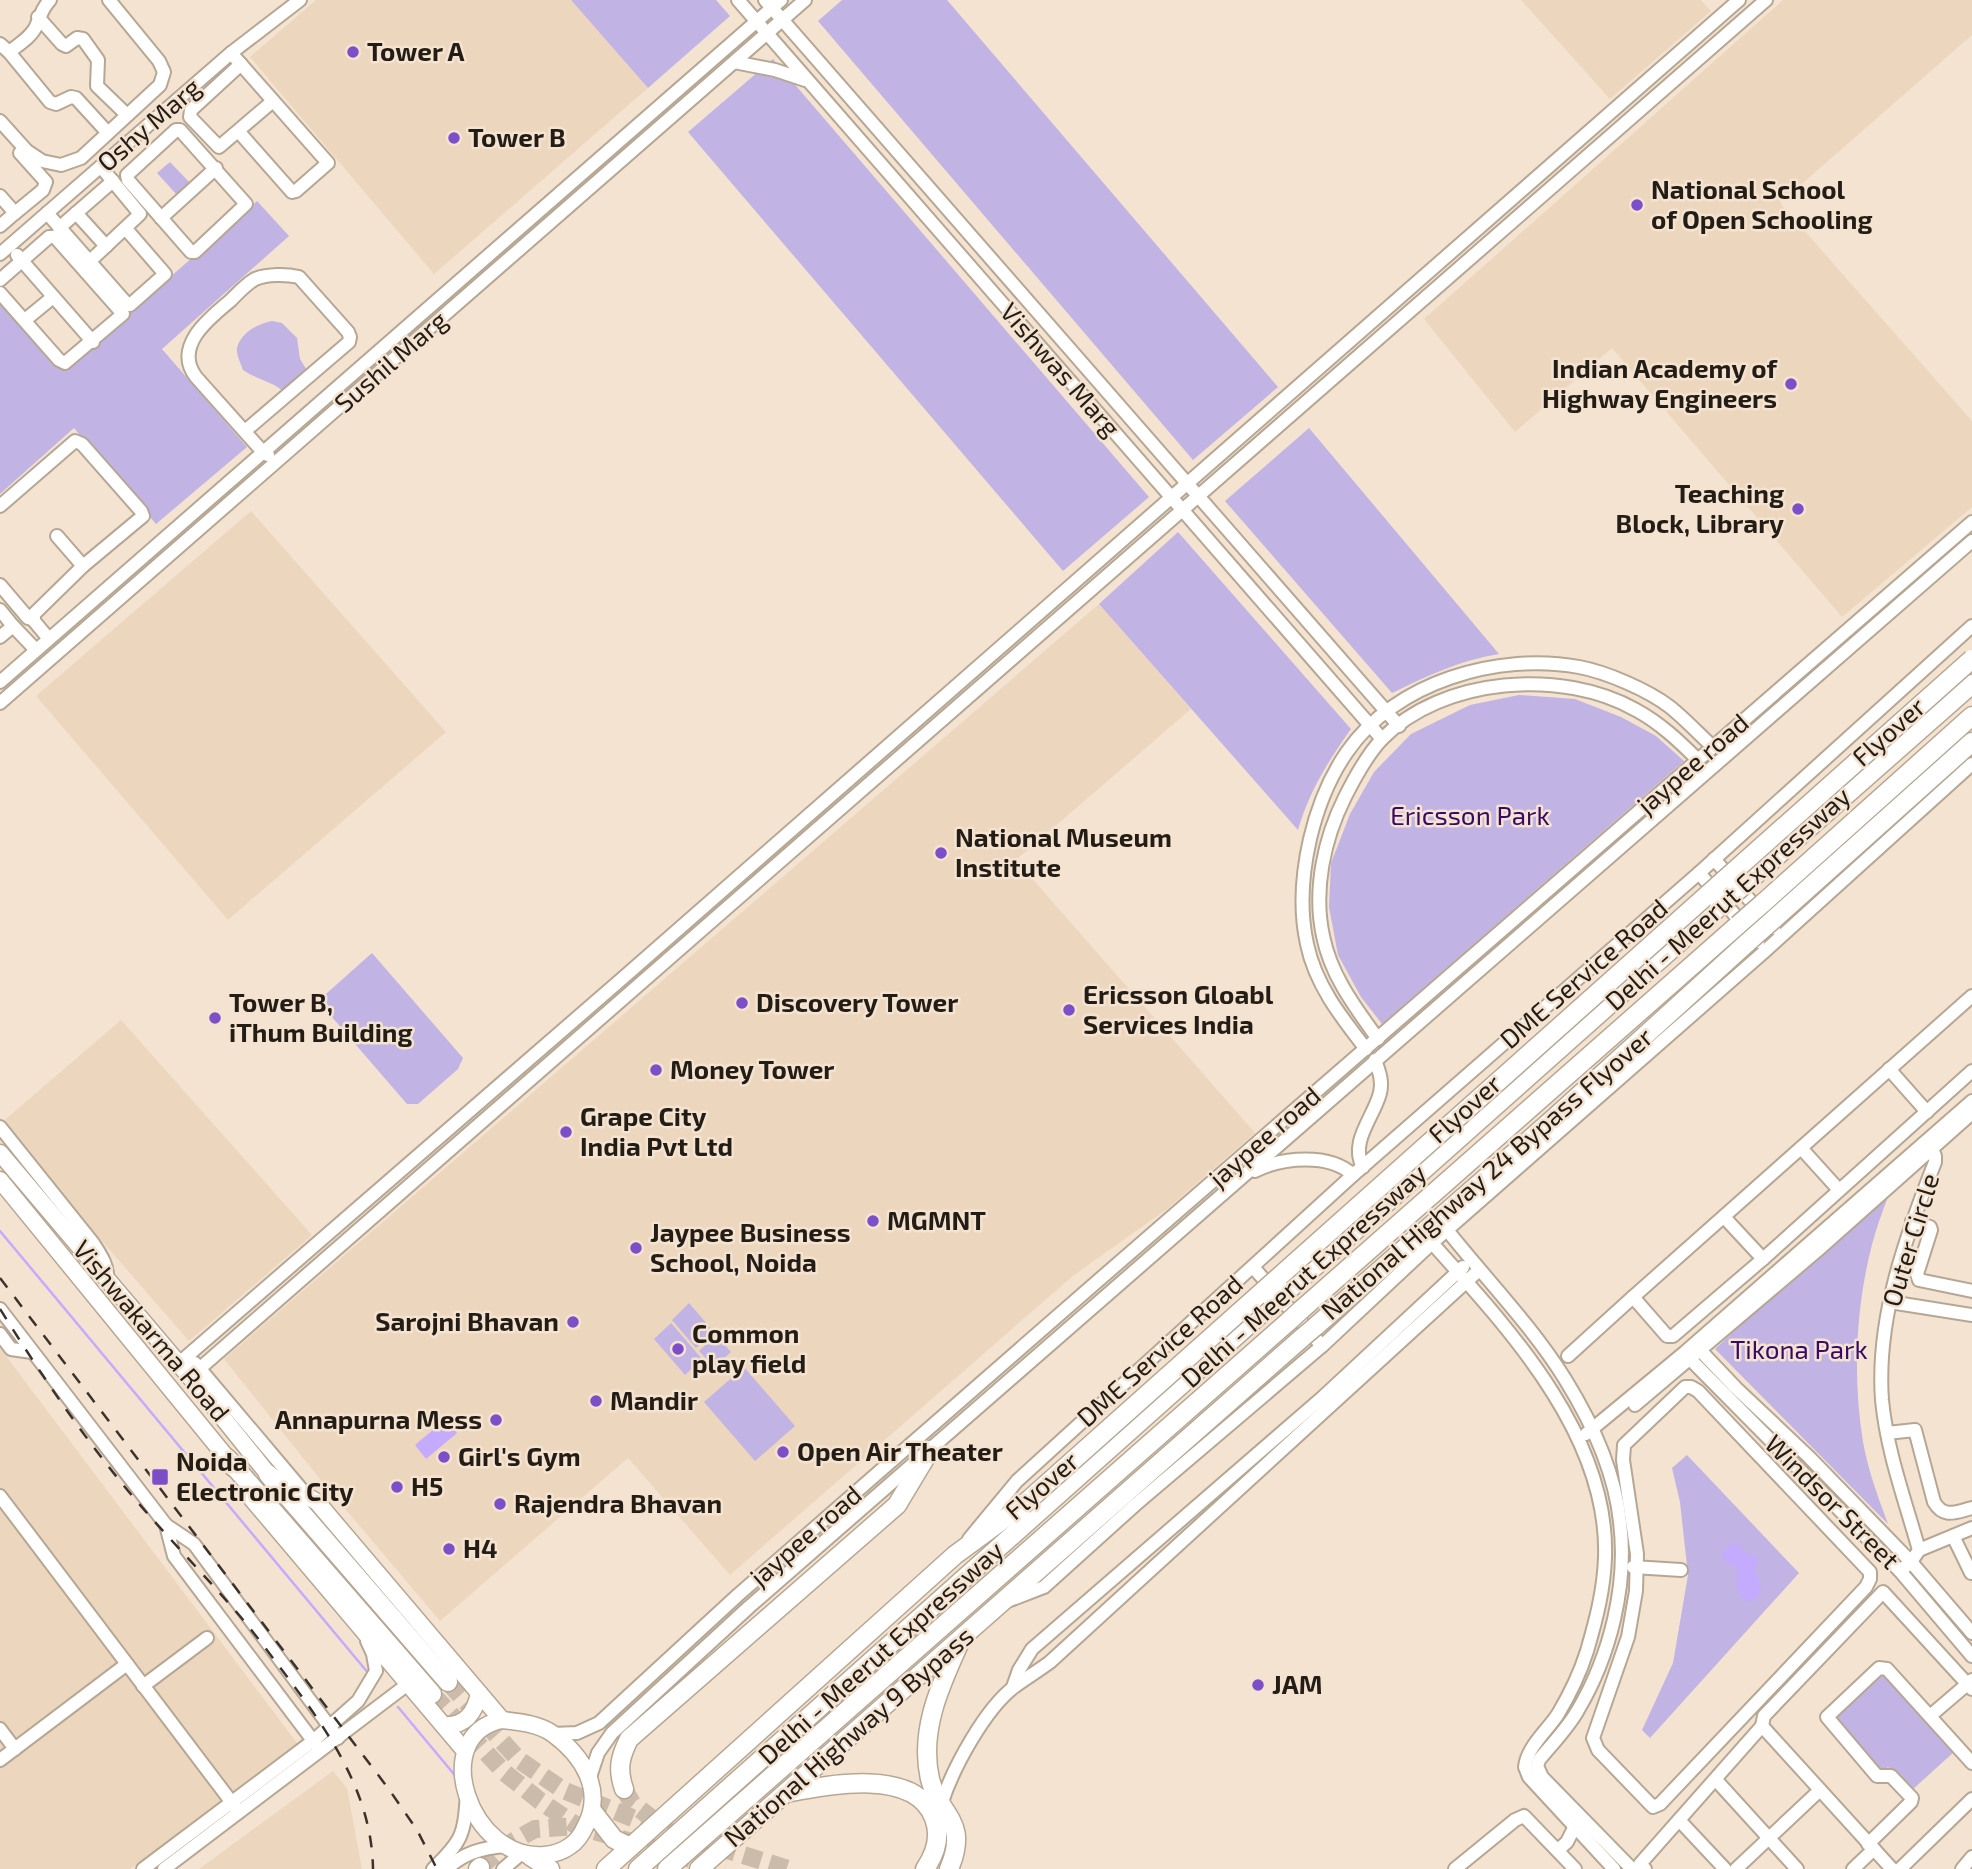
<svg xmlns="http://www.w3.org/2000/svg" width="1972" height="1869" font-family="'Exo 2',sans-serif">
<rect width="100%" height="100%" fill="#f4e3d0"/>
<!-- built -->
<g fill="#ecd7be">
<polygon points="316,0 571,0 648,88 434,274 250,57"/>
<polygon points="1521,0 1701,0 1711,11 1610,99"/>
<polygon points="1783,0 1972,0 1972,35 1780,203 1972,421 1972,507 1842,617 1612,348 1515,432 1424,319"/>
<polygon points="251,511 446,732 228,920 36,696"/>
<polygon points="1099,604 1191,709 1016,860 1255,1133 1167,1209 1074,1275 730,1575 628,1458 440,1621 320,1479 224,1359"/>
<polygon points="121,1020 312,1235 189,1341 0,1124"/>
<polygon points="0,1348 297,1743 130,1869 0,1869"/>
<polygon points="333,1771 347,1788 362,1869 199,1869"/>
</g>
<!-- green -->
<g fill="#c1b3e4">
<polygon points="571,0 716,0 730,16 648,88"/>
<polygon points="842,0 947,0 1278,387 1193,460 818,21"/>
<polygon points="773,59 1149,497 1063,571 688,132"/>
<polygon points="170,162 191,184 178,196 157,173"/>
<polygon points="257,201 289,236 162,349 247,447 156,524 74,428 0,494 0,296 65,369"/>
<path d="M272,321L282,323L297,338L300,359L308,372L285,393C273,381 257,380 243,370C241,364 236,354 237,348C241,332 258,324 272,321Z"/>
<path d="M1309,428L1499,654C1460,660 1427,676 1392,693L1225,501Z"/>
<path d="M1178,532L1351,729C1328,761 1309,792 1298,830L1099,604Z"/>
<polygon points="1519,695 1575,699 1621,717 1656,736 1684,761 1382,1024 1361,997 1338,955 1329,907 1331,863 1350,814 1374,772 1411,734 1470,705"/>
<polygon points="372,953 463,1058 458,1069 418,1104 407,1104 318,1001"/>
<path d="M1893,1183C1887,1200 1880,1217 1875,1234C1856,1299 1852,1374 1863,1442C1868,1470 1878,1497 1888,1524L1715,1349Z"/>
<polygon points="689,1303 714,1332 696,1348 672,1320"/>
<polygon points="671,1323 702,1359 685,1375 654,1339"/>
<polygon points="716,1335 731,1352 714,1367 699,1351"/>
<polygon points="744,1367 795,1426 755,1461 704,1402"/>
<polygon points="1687,1455 1799,1573 1650,1738 1642,1730 1673,1663 1688,1575 1680,1502 1672,1468"/>
<polygon points="1884,1674 1955,1751 1912,1790 1888,1767 1879,1775 1831,1721"/>
</g>
<!-- water -->
<g fill="#c4abfd">
<polygon points="446,1419 457,1433 426,1459 415,1445"/>
<path d="M1731,1544L1741,1546L1746,1554H1753L1759,1561L1754,1571C1774,1598 1743,1612 1738,1590C1736,1583 1738,1574 1737,1567L1729,1564L1722,1557V1553Z"/>
</g>
<g fill="none" stroke-linecap="round" stroke-linejoin="round">
<!-- stream -->
<g stroke="#c4abfd" stroke-width="2.5">
<polyline points="0,1231 369,1674"/>
<polyline points="398,1707 458,1779"/>
</g>
<!-- highway-tunnel -->
<g stroke="#cabbab" stroke-width="18" stroke-dasharray="18 9" stroke-linecap="butt">
<polyline points="448,1682 519,1760 563,1790 657,1828 788,1869"/>
<polyline points="432,1694 504,1772 540,1801 577,1826 725,1869"/>
<polyline points="624,1789 632,1803 655,1821"/>
<polyline points="480,1867 500,1849 535,1829 577,1826"/>
</g>
<!-- minor casing -->
<g stroke="#b6a794" stroke-width="16">
<g id="minor">
<polyline points="738,0 1382,739"/>
<polyline points="765,0 1399,726"/>
<polyline points="38,17 62,44 66,46 77,38 83,39 98,60 97,86 127,115"/>
<path d="M0,44L9,52C18,45 33,36 37,24C41,15 42,8 50,0"/>
<polyline points="9,52 50,102 56,104 71,97 76,98 108,133"/>
<polyline points="231,53 328,163 296,191 292,192 239,132"/>
<polyline points="734,62 775,70 805,80"/>
<polyline points="241,64 191,110 190,117 219,147 273,101"/>
<polyline points="0,121 27,151 42,161 61,165 81,158 160,85 164,72 159,61 109,0"/>
<polygon points="176,130 180,130 246,204 195,252 191,252 128,180 127,175"/>
<polyline points="0,196 15,213 0,226"/>
<polyline points="15,213 43,190 46,182 20,153"/>
<polyline points="47,213 127,304 130,305 165,274 126,229"/>
<polyline points="76,213 106,246"/>
<polyline points="161,218 216,168"/>
<polyline points="59,228 113,181"/>
<polyline points="0,254 231,53 300,0"/>
<polyline points="17,255 93,342"/>
<polyline points="89,262 140,214 101,167"/>
<polyline points="0,280 49,237 55,237 123,314 65,363 59,360 0,293"/>
<polyline points="25,320 53,297"/>
<path d="M245,431L349,342L350,337L348,332L299,277C286,274 267,274 255,279C246,284 237,294 230,301C208,319 173,347 196,377L263,452L268,455"/>
<polyline points="0,506 75,441 82,444 141,511 143,516 83,566 33,615 34,621 49,639"/>
<polyline points="57,536 83,566"/>
<polyline points="0,585 28,618 34,619"/>
<polyline points="0,610 13,626 0,637"/>
<polyline points="13,626 36,650"/>
<polyline points="0,682 781,0"/>
<polyline points="0,703 805,0"/>
<polyline points="1714,859 1774,928"/>
<polyline points="1699,873 1758,942"/>
<path d="M1378,1039C1355,1007 1331,976 1323,936C1313,890 1324,839 1345,797C1355,777 1367,755 1382,739C1442,677 1563,668 1636,710C1660,723 1679,741 1698,760"/>
<path d="M1366,1049C1341,1017 1315,984 1307,944C1299,908 1302,874 1310,839C1317,809 1329,778 1347,752C1395,682 1498,652 1579,667C1606,672 1648,690 1670,707C1685,719 1699,734 1713,747"/>
<polyline points="1889,1069 1927,1112"/>
<path d="M0,1127L93,1243C100,1254 108,1265 107,1278"/>
<polyline points="1801,1148 1839,1190"/>
<path d="M1363,1167C1349,1142 1374,1117 1380,1093C1383,1081 1379,1071 1375,1060"/>
<path d="M1255,1171C1282,1157 1330,1153 1353,1175"/>
<polyline points="1724,1217 1763,1259"/>
<polyline points="1912,1221 1930,1227 1931,1230 1917,1274 1919,1280 1972,1291"/>
<path d="M1447,1230C1486,1279 1532,1326 1565,1379C1591,1421 1615,1472 1620,1522C1628,1585 1610,1656 1578,1710C1568,1728 1552,1744 1539,1760L1537,1766L1542,1777L1632,1869"/>
<path d="M1432,1243C1508,1328 1609,1435 1605,1557C1604,1590 1596,1620 1587,1651C1580,1673 1570,1694 1558,1714C1547,1731 1527,1747 1525,1767L1529,1777L1614,1869"/>
<polyline points="1253,1267 1322,1346"/>
<polyline points="1633,1297 1972,996"/>
<polyline points="1890,1302 1972,1315"/>
<polyline points="0,1309 166,1525 194,1544 338,1738"/>
<polyline points="0,1334 11,1349 32,1352"/>
<polyline points="1697,1347 1736,1388 1809,1457 1911,1562 1972,1633"/>
<polyline points="1686,1355 1900,1571 1972,1656"/>
<polyline points="1568,1356 1633,1297 1667,1336 1673,1336 1763,1259 1972,1071"/>
<polyline points="195,1363 303,1491"/>
<polyline points="178,1364 624,977 1739,0"/>
<polyline points="190,1377 1766,0"/>
<polygon points="1685,1387 1691,1387 1698,1391 1870,1572 1870,1579 1866,1587 1660,1804 1653,1807 1598,1750 1593,1738 1628,1637 1636,1591 1637,1554 1623,1460 1624,1445"/>
<polyline points="1635,1405 1818,1250 1972,1113"/>
<path d="M1887,1433L1915,1430L1934,1502C1944,1519 1956,1512 1972,1508"/>
<polyline points="1586,1434 1684,1353 1972,1101"/>
<polyline points="0,1496 239,1812"/>
<polyline points="166,1525 174,1556 317,1746"/>
<polyline points="1953,1536 1971,1573"/>
<polyline points="969,1539 1017,1481 1353,1175 1699,873 1972,626"/>
<polyline points="1919,1550 1972,1528"/>
<polyline points="1633,1567 1681,1570"/>
<path d="M1900,1571L1911,1562L1919,1550C1905,1500 1887,1452 1882,1400C1876,1318 1906,1236 1935,1162V1156L1930,1145"/>
<polyline points="1010,1600 1044,1587 1135,1505 1322,1346 1432,1243 1765,951 1972,764"/>
<polyline points="143,1686 207,1638"/>
<polyline points="1013,1687 1019,1670 1032,1649 1323,1397 1463,1267"/>
<polyline points="1930,1716 1972,1680"/>
<polyline points="0,1729 15,1749"/>
<polyline points="552,1734 577,1733 599,1723 738,1595 1092,1286 1972,522"/>
<polyline points="0,1760 127,1664"/>
<polyline points="590,1777 598,1753 612,1733 749,1607 1972,541"/>
<polyline points="1716,1780 1797,1869"/>
<path d="M942,1802C953,1768 985,1709 1014,1687C1026,1678 1038,1671 1050,1662L1479,1270"/>
<polyline points="1679,1820 1725,1869"/>
<polyline points="1868,1844 1911,1802 1912,1798 1891,1776 1877,1776 1827,1717 1879,1668 1887,1669 1972,1763"/>
<polyline points="1558,1850 1567,1842 1575,1826"/>
<polyline points="143,1869 313,1741 358,1701 376,1671 373,1654 367,1641"/>
<polyline points="164,1869 408,1684"/>
<path d="M433,1869C463,1840 464,1835 467,1794"/>
<path d="M447,1869C463,1853 482,1848 505,1846"/>
<polyline points="503,1869 522,1853"/>
<polyline points="1455,1869 1515,1820 1524,1816 1575,1869"/>
<polyline points="1645,1869 1640,1864 1762,1726"/>
<polyline points="1736,1869 1820,1790"/>
<polyline points="1853,1869 1874,1849"/>
<polyline points="1892,1869 1762,1726 1764,1716 1883,1592 1972,1689"/>
<polyline points="1900,1869 1972,1799"/>
<polyline points="1962,1869 1972,1857"/>
</g>
</g>
<!-- major casing -->
<g stroke="#b6a794" stroke-width="19">
<g id="major">
<polyline points="0,1153 190,1377 268,1474 317,1502 502,1720"/>
<polyline points="0,1180 227,1458 233,1468"/>
<polyline points="252,1499 465,1751"/>
<path d="M502,1720C520,1722 539,1724 553,1734C583,1756 604,1790 586,1825C582,1834 578,1841 570,1846C562,1852 554,1854 545,1855C470,1862 427,1735 502,1720Z"/>
<path d="M443,1725C465,1727 475,1713 479,1693"/>
</g>
</g>
<!-- highway casing -->
<g stroke="#b6a794" stroke-width="21">
<g id="highway">
<polyline points="1744,885 1972,684"/>
<polyline points="1762,904 1972,716"/>
<polyline points="1774,919 1972,742"/>
<polyline points="1286,1292 1719,907"/>
<polyline points="1301,1310 1738,925"/>
<polyline points="1316,1326 1553,1119 1748,942"/>
<polyline points="227,1458 432,1694"/>
<polyline points="268,1474 448,1682"/>
<path d="M624,1789C617,1769 620,1757 629,1739L897,1505L930,1450"/>
<path d="M786,1793C827,1785 915,1767 934,1818C941,1836 936,1853 925,1869"/>
<polyline points="593,1812 614,1839 630,1847"/>
<polyline points="530,1856 550,1869"/>
<polyline points="478,1869 480,1867"/>
<polyline points="606,1869 955,1555 1023,1505"/>
<polyline points="638,1869 1273,1303"/>
<polyline points="667,1869 1289,1321"/>
<polyline points="699,1869 1303,1337"/>
<path d="M949,1869C970,1820 939,1817 930,1779C919,1731 940,1686 959,1644"/>
</g>
</g>
<!-- minor -->
<use href="#minor" stroke="#fff" stroke-width="12"/>
<!-- major -->
<use href="#major" stroke="#fff" stroke-width="16"/>
<!-- highway -->
<use href="#highway" stroke="#fff" stroke-width="18"/>
<!-- rail -->
<g stroke="#3b332b" stroke-width="2.5" stroke-dasharray="12 12" stroke-linecap="butt">
<polyline points="0,1278 388,1788 417,1830 437,1869"/>
<path d="M0,1309C40,1373 81,1434 129,1492C164,1534 203,1573 239,1615C256,1635 272,1657 288,1678C331,1735 372,1795 373,1869"/>
</g>
<!-- highway-bridge casing -->
<g stroke="#b6a794" stroke-width="21" stroke-linecap="butt">
<g id="highway-bridge">
<polyline points="1719,907 1744,885"/>
<polyline points="1738,925 1762,904"/>
<polyline points="1748,942 1774,919"/>
<polyline points="1273,1303 1286,1292"/>
<polyline points="1289,1321 1301,1310"/>
<polyline points="1303,1337 1316,1326"/>
<polyline points="1023,1505 1972,659"/>
</g>
</g>
<!-- highway-bridge -->
<use href="#highway-bridge" stroke="#fff" stroke-width="18"/>
</g>
<!-- markers -->
<g fill="#7c4ec7" stroke="#f4e3d0" stroke-width="2.5">
<circle cx="353" cy="52" r="7"/>
<circle cx="454" cy="138" r="7"/>
<circle cx="1637" cy="205" r="7"/>
<circle cx="1791" cy="384" r="7"/>
<circle cx="1798" cy="509" r="7"/>
<circle cx="941" cy="853" r="7"/>
<circle cx="742" cy="1003" r="7"/>
<circle cx="1069" cy="1010" r="7"/>
<circle cx="215" cy="1018" r="7"/>
<circle cx="656" cy="1070" r="7"/>
<circle cx="566" cy="1132" r="7"/>
<circle cx="873" cy="1221" r="7"/>
<circle cx="636" cy="1248" r="7"/>
<circle cx="573" cy="1322" r="7"/>
<circle cx="678" cy="1349" r="7"/>
<circle cx="596" cy="1401" r="7"/>
<circle cx="496" cy="1420" r="7"/>
<circle cx="783" cy="1452" r="7"/>
<circle cx="444" cy="1457" r="7"/>
<rect x="151" y="1468" width="18" height="18" rx="3.5"/>
<circle cx="397" cy="1487" r="7"/>
<circle cx="500" cy="1504" r="7"/>
<circle cx="449" cy="1549" r="7"/>
<circle cx="1258" cy="1685" r="7"/>
</g>
<g text-anchor="middle" stroke-width="5" stroke-linejoin="round" paint-order="stroke">
<!-- poi labels -->
<g font-size="26" font-weight="bold" fill="#231d16" stroke="#f4e3d0" text-anchor="start">
<text x="367" y="61">Tower A</text>
<text x="468" y="147">Tower B</text>
<text x="1651" y="199">National School<tspan x="1651" dy="30">of Open Schooling</tspan></text>
<text x="1777" y="378" text-anchor="end">Indian Academy of<tspan x="1777" dy="30">Highway Engineers</tspan></text>
<text x="1784" y="503" text-anchor="end">Teaching<tspan x="1784" dy="30">Block, Library</tspan></text>
<text x="955" y="847">National Museum<tspan x="955" dy="30">Institute</tspan></text>
<text x="1083" y="1004">Ericsson Gloabl<tspan x="1083" dy="30">Services India</tspan></text>
<text x="229" y="1012">Tower B,<tspan x="229" dy="30">iThum Building</tspan></text>
<text x="756" y="1012">Discovery Tower</text>
<text x="670" y="1079">Money Tower</text>
<text x="580" y="1126">Grape City<tspan x="580" dy="30">India Pvt Ltd</tspan></text>
<text x="887" y="1230">MGMNT</text>
<text x="650" y="1242">Jaypee Business<tspan x="650" dy="30">School, Noida</tspan></text>
<text x="559" y="1331" text-anchor="end">Sarojni Bhavan</text>
<text x="692" y="1343">Common<tspan x="692" dy="30">play field</tspan></text>
<text x="610" y="1410">Mandir</text>
<text x="482" y="1429" text-anchor="end">Annapurna Mess</text>
<text x="797" y="1461">Open Air Theater</text>
<text x="458" y="1466">Girl's Gym</text>
<text x="176" y="1471">Noida<tspan x="176" dy="30">Electronic City</tspan></text>
<text x="411" y="1496">H5</text>
<text x="514" y="1513">Rajendra Bhavan</text>
<text x="463" y="1558">H4</text>
<text x="1272" y="1694">JAM</text>
</g>
<!-- street labels -->
<g font-size="26" fill="#231d16" stroke="#f4e3d0">
<text transform="translate(149 125) rotate(-41)" y="9">Oshy Marg</text>
<text transform="translate(391 362) rotate(-41)" y="9">Sushil Marg</text>
<text transform="translate(1060 370) rotate(49)" y="9">Vishwas Marg</text>
<text transform="translate(1889 732) rotate(-42)" y="9">Flyover</text>
<text transform="translate(1693 764) rotate(-41)" y="9">jaypee road</text>
<text transform="translate(1728 899) rotate(-42)" y="9">Delhi - Meerut Expressway</text>
<text transform="translate(1584 974) rotate(-41)" y="9">DME Service Road</text>
<text transform="translate(1465 1109) rotate(-42)" y="9">Flyover</text>
<text transform="translate(1265 1137) rotate(-41)" y="9">jaypee road</text>
<text transform="translate(1487 1174) rotate(-41)" y="9">National Highway 24 Bypass Flyover</text>
<text transform="translate(1911 1240) rotate(-73)" y="9">Outer Circle</text>
<text transform="translate(1304 1276) rotate(-42)" y="9">Delhi - Meerut Expressway</text>
<text transform="translate(151 1331) rotate(50)" y="9">Vishwakarma Road</text>
<text transform="translate(1160 1351) rotate(-42)" y="9">DME Service Road</text>
<text transform="translate(1042 1486) rotate(-41)" y="9">Flyover</text>
<text transform="translate(1832 1502) rotate(45)" y="9">Windsor Street</text>
<text transform="translate(806 1536) rotate(-41)" y="9">jaypee road</text>
<text transform="translate(881 1653) rotate(-42)" y="9">Delhi - Meerut Expressway</text>
<text transform="translate(849 1737) rotate(-41)" y="9">National Highway 9 Bypass</text>
</g>
<!-- park labels -->
<g font-size="26" fill="#370969" stroke="#f4e3d0">
<text x="1470" y="825">Ericsson Park</text>
<text x="1799" y="1359">Tikona Park</text>
</g>
</g>
</svg>
